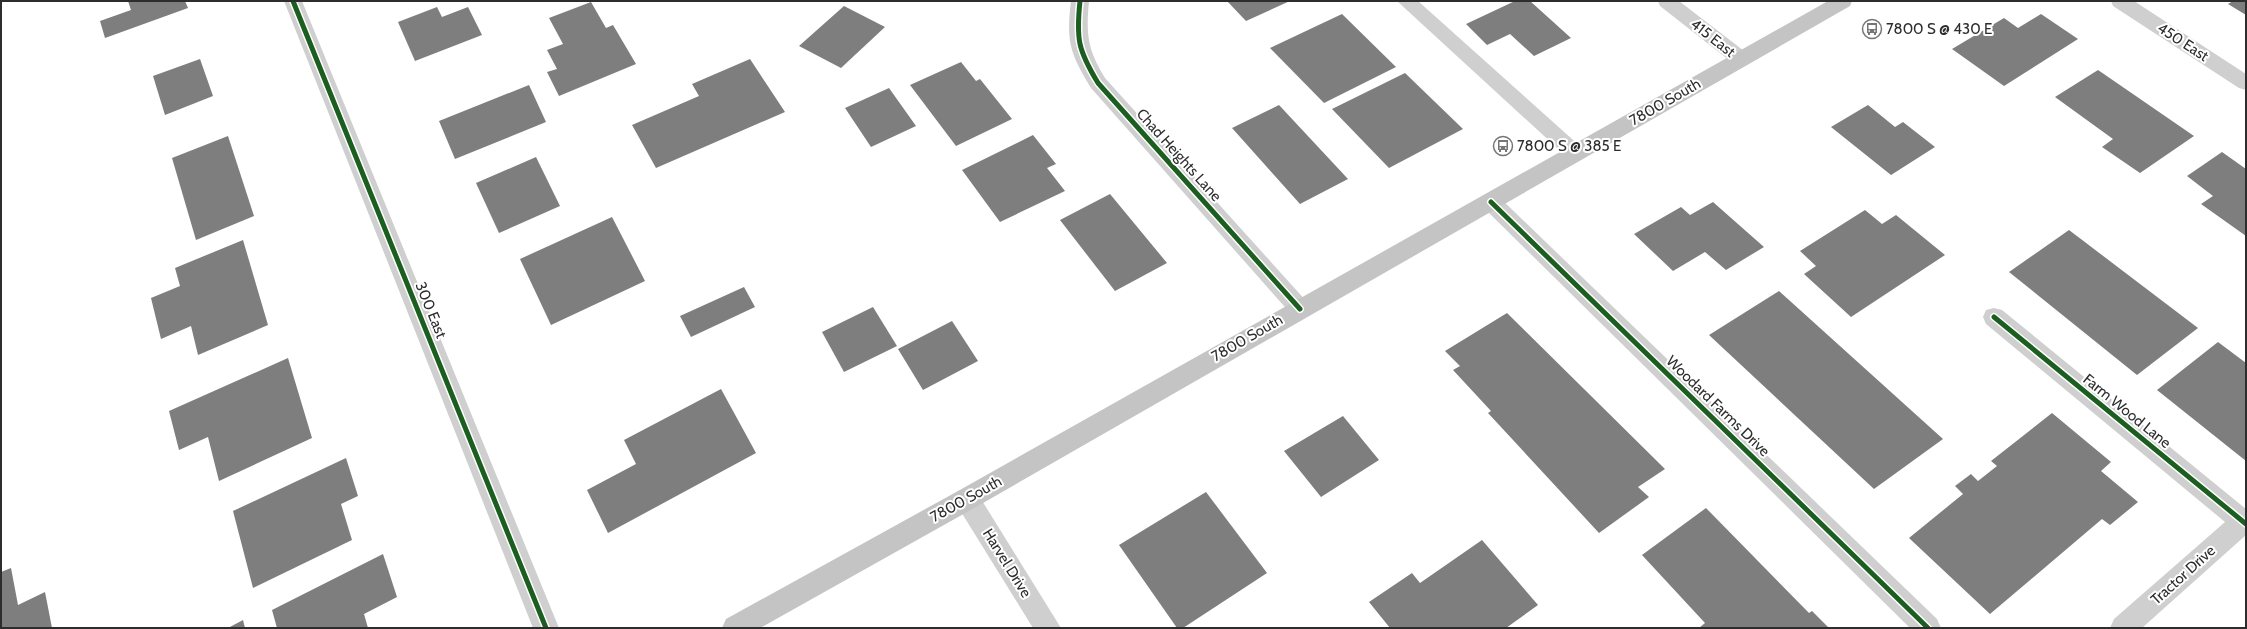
<svg xmlns="http://www.w3.org/2000/svg" width="2247" height="629" font-family="Cabin,sans-serif">
<rect width="100%" height="100%" fill="#fff"/>
<!-- building -->
<g fill="#7e7e7e">
<polygon points="128,1 185,1 188,8 105,38 100,21 131,10"/>
<polygon points="1227,1 1290,1 1246,21"/>
<polygon points="1515,1 1530,1 1571,38 1534,56 1510,34 1487,45 1466,24"/>
<polygon points="2233,1 2246,1 2246,15 2228,4"/>
<polygon points="591,2 606,28 613,25 636,64 559,96 547,72 557,69 547,50 563,44 549,18"/>
<polygon points="844,6 885,27 841,68 799,46"/>
<polygon points="437,7 442,17 468,7 482,35 415,61 398,22"/>
<polygon points="1342,14 1396,67 1324,103 1270,48"/>
<polygon points="2041,14 2078,39 2004,86 1952,49 2004,18 2018,28"/>
<polygon points="200,59 213,96 165,115 153,76"/>
<polygon points="750,59 785,112 656,168 632,125 699,96 692,84"/>
<polygon points="961,62 976,81 980,79 1012,119 956,146 910,85"/>
<polygon points="2098,70 2194,136 2140,173 2102,147 2113,139 2055,97"/>
<polygon points="1405,73 1463,129 1389,168 1332,109"/>
<polygon points="529,85 546,122 455,159 439,121"/>
<polygon points="889,88 916,126 871,147 845,108"/>
<polygon points="1279,105 1348,179 1300,204 1232,128"/>
<polygon points="1868,105 1895,127 1903,122 1935,147 1891,175 1831,127"/>
<polygon points="1033,135 1056,164 1047,168 1065,191 1000,222 962,170"/>
<polygon points="228,136 254,216 196,240 172,158"/>
<polygon points="2222,152 2246,169 2246,236 2201,204 2213,196 2187,176"/>
<polygon points="536,157 560,206 499,233 476,183"/>
<polygon points="1110,194 1167,263 1115,291 1060,220"/>
<polygon points="1713,202 1764,247 1726,270 1705,252 1673,271 1634,234 1681,207 1690,215"/>
<polygon points="1865,210 1882,224 1896,215 1945,255 1851,317 1804,274 1816,266 1800,251"/>
<polygon points="612,217 645,281 551,325 520,259"/>
<polygon points="2069,230 2198,328 2137,375 2009,272"/>
<polygon points="243,240 268,325 198,355 191,326 161,339 151,298 180,286 175,268"/>
<polygon points="744,287 755,307 691,337 680,316"/>
<polygon points="1779,291 1943,439 1874,489 1709,335"/>
<polygon points="873,307 897,346 844,372 822,332"/>
<polygon points="1507,313 1665,469 1638,487 1649,497 1599,533 1488,413 1491,411 1453,370 1460,366 1445,351"/>
<polygon points="952,321 978,361 923,390 898,349"/>
<polygon points="2218,342 2246,363 2246,461 2157,390"/>
<polygon points="288,358 312,438 219,481 208,437 179,450 169,411"/>
<polygon points="721,389 756,453 608,533 587,490 636,464 624,440"/>
<polygon points="2052,413 2111,462 2101,471 2138,502 2110,525 2102,519 1990,614 1909,538 1963,494 1955,486 1971,474 1978,481 1997,466 1991,461"/>
<polygon points="1343,416 1379,460 1321,497 1284,451"/>
<polygon points="346,458 358,496 341,504 352,540 253,588 233,511"/>
<polygon points="1206,492 1267,573 1183,628 1177,628 1119,545"/>
<polygon points="1706,508 1809,613 1812,611 1829,628 1699,628 1705,623 1642,555"/>
<polygon points="1482,540 1538,605 1506,628 1390,628 1369,602 1412,573 1420,583"/>
<polygon points="383,554 397,597 364,614 368,628 277,628 272,610"/>
<polygon points="11,568 18,605 45,592 52,628 1,628 1,572"/>
<polygon points="243,620 245,628 228,628"/>
</g>
<g fill="none" stroke-linecap="round" stroke-linejoin="round">
<!-- minor -->
<g fill="#cfcfcf" fill-rule="evenodd">
<polygon points="284,1 302,1 559,628 533,628"/>
<path d="M1071,1H1089C1086,34 1087,49 1105,78L1308,303L1311,309L1308,315L1300,318L1292,315L1091,88C1070,53 1066,42 1071,1Z"/>
<polygon points="1397,1 1418,1 1582,148 1585,153 1582,158 1575,161 1568,158"/>
<polygon points="1658,1 1679,1 1748,54 1751,59 1748,64 1741,66 1734,64 1660,6"/>
<polygon points="2111,1 2134,1 2246,74 2246,90 2239,88 2113,6"/>
<polygon points="1491,194 1498,196 1937,619 1941,628 1910,628 1484,208 1481,202 1484,196"/>
<polygon points="1994,308 2002,310 2246,509 2246,535 2142,628 2110,628 2114,619 2225,522 1986,324 1983,317 1986,310"/>
<polygon points="967,488 976,491 1061,628 1033,628 958,507 955,499 958,491"/>
</g>
<!-- major -->
<polygon fill="#c4c4c4" fill-rule="evenodd" points="1828,1 1852,1 1850,6 976,507 760,628 722,628 726,619 958,491"/>
<!-- cycleway casing -->
<g stroke="#fff" stroke-width="8">
<g id="cycleway">
<polyline points="293,1 546,628"/>
<path d="M1080,1C1076,39 1078,50 1098,83L1300,309"/>
<polyline points="1491,202 1928,628"/>
<polyline points="1994,317 2246,524"/>
</g>
</g>
<!-- cycleway -->
<use href="#cycleway" stroke="#1b5e20" stroke-width="5"/>
</g>
<!-- icons -->
<defs>
<g id="bus-ring" transform="scale(1)"><circle r="9.5" fill="#fff" stroke="#767676" stroke-width="1.5"/><path d="M-5-6H5V4H4V6H2V4H-2V6H-4V4H-5ZM-3.5-4V0h7V-4ZM-3.5 1.2v1.5H-2V1.2ZM2 1.2v1.5H3.5V1.2Z" fill="#767676"/></g>
</defs>
<g fill-rule="evenodd">
<use href="#bus-ring" x="1872" y="29"/>
<use href="#bus-ring" x="1503" y="146"/>
</g>
<g text-anchor="middle" stroke-width="4" stroke-linejoin="round" paint-order="stroke">
<!-- poi labels -->
<g font-size="15" fill="#2d2d2d" stroke="#fff" text-anchor="start">
<text x="1886" y="34">7800 S @ 430 E</text>
<text x="1517" y="151">7800 S @ 385 E</text>
</g>
<!-- street labels -->
<g font-size="15" fill="#2d2d2d" stroke="#fff">
<text transform="translate(1713 38) rotate(38)" y="5">415 East</text>
<text transform="translate(2183 42) rotate(33)" y="5">450 East</text>
<text transform="translate(1665 102) rotate(-30)" y="5">7800 South</text>
<text transform="translate(1179 155) rotate(48)" y="5">Chad Heights Lane</text>
<text transform="translate(431 310) rotate(68)" y="5">300 East</text>
<text transform="translate(1247 338) rotate(-30)" y="5">7800 South</text>
<text transform="translate(1718 406) rotate(44)" y="5">Woodard Farms Drive</text>
<text transform="translate(2127 411) rotate(39)" y="5">Farm Wood Lane</text>
<text transform="translate(966 499) rotate(-29)" y="5">7800 South</text>
<text transform="translate(1007 563) rotate(58)" y="5">Harvel Drive</text>
<text transform="translate(2183 575) rotate(-42)" y="5">Tractor Drive</text>
</g>
</g>
<!-- border -->
<rect width="2247" height="629" fill="none" stroke="#2d2d2d" stroke-width="4"/>
</svg>
